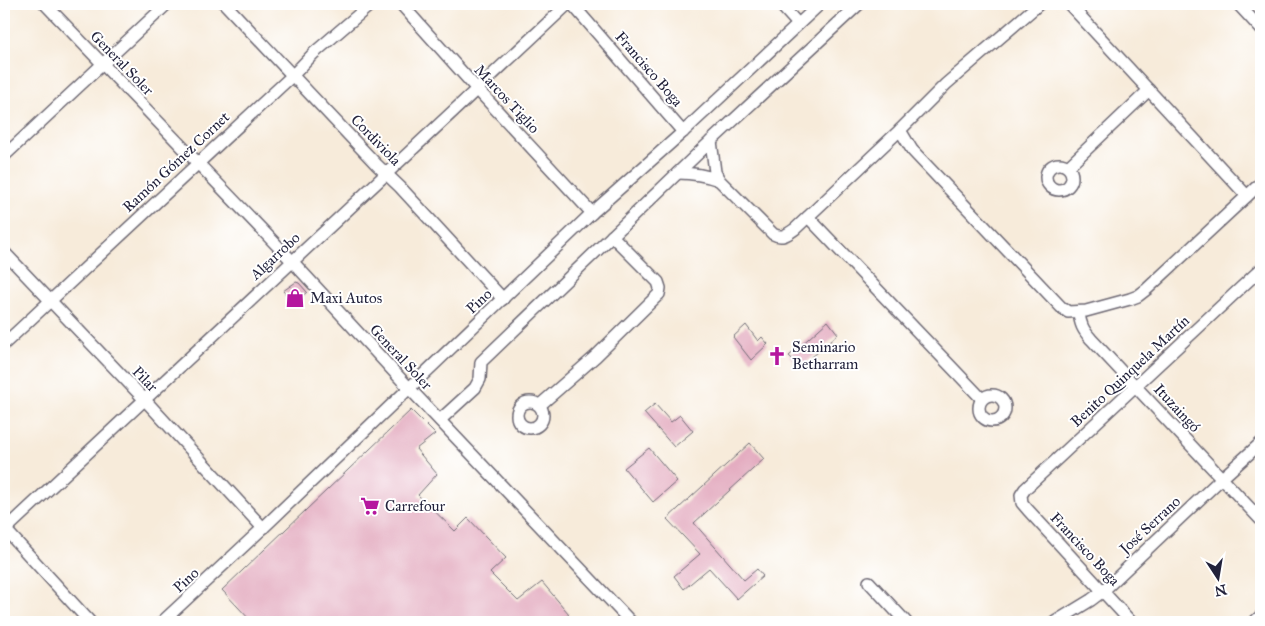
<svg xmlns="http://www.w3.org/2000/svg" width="1265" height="626" font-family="'IM FELL Great Primer',serif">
<rect width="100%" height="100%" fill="#fff"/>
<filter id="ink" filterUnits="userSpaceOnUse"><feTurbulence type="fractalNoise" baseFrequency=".02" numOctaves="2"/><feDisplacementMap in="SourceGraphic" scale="10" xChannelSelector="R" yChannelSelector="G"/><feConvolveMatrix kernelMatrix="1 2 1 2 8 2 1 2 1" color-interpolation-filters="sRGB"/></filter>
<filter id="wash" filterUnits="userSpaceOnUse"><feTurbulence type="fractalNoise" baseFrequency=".0096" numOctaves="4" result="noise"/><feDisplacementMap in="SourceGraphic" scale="20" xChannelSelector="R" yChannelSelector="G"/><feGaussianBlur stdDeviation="1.12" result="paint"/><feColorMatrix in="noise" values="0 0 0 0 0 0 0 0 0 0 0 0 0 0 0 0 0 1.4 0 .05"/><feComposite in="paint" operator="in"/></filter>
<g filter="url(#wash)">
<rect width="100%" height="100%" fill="#f7ebda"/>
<g id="blocks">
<!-- building -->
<g fill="#e4adc1">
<polygon points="296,282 299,283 307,292 294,303 283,291"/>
<polygon points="828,321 838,334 801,367 789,356"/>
<polygon points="746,325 758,341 762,337 768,344 751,360 733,337"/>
<polygon points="655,404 671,422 680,415 693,431 674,447 644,413"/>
<polygon points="411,410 435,434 416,449 437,474 418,495 455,531 468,518 506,558 490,573 518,601 542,582 569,614 560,622 252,622 222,590"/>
<polygon points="750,443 764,459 694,523 744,580 757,569 763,576 737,599 709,568 684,589 674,576 700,554 667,519"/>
<polygon points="649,448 677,481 653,502 624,468"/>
</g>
</g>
</g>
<g filter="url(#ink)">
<use href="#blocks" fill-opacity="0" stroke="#6d6873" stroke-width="1"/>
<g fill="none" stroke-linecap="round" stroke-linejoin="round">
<!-- minor casing -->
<g stroke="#6d6873" stroke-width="14">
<g id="minor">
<polyline points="45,4 292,261 409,388 631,622"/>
<polyline points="225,4 377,165 400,187 503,299"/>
<polyline points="401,4 477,89 592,213"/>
<polyline points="572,4 683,132"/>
<polyline points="780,4 798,24"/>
<polyline points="1069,4 1247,196"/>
<polyline points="1238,4 1261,29"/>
<polyline points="900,130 912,150 1061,307 1068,312 1086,311 1130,299 1138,296 1147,289 1261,183"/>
<polyline points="4,156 167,4"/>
<circle cx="1059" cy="177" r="13"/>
<polyline points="1068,167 1149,90"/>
<path d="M678,173C693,173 705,175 719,180L715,172L711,141"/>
<path d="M719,180L773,234C782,239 788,234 795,229L900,130L946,84L1039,4"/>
<polyline points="808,217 982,399"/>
<polyline points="4,252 144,399 263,528"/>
<path d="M1079,312C1080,324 1083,330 1091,339L1261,520"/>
<polyline points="4,344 293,75 314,53 371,4"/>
<circle cx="992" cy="408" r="13"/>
<circle cx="530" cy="415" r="13"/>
<polyline points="540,405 596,356 659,294 660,288 658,282 612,236"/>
<polyline points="440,420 475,388 480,379 481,362 711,141 859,4"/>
<polyline points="4,528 90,622"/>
<polyline points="4,531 568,4"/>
<polyline points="869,582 906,622"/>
<polyline points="162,622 263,528 592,213 683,132 820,4"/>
<polyline points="1055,622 1091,600 1103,591 1222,478 1261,443"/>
<polyline points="1131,622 1028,510 1022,503 1021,495 1025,489 1261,269"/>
<polyline points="1254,622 1261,616"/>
</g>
</g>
<!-- minor -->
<use href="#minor" stroke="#fff" stroke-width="11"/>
</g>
</g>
<!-- icons -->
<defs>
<g id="shop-bare" transform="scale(1.5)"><path d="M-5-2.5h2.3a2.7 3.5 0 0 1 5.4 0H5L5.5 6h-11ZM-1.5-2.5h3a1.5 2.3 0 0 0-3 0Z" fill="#b5179e" stroke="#fff" stroke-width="2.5" paint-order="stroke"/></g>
<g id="church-bare" transform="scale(1.5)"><path d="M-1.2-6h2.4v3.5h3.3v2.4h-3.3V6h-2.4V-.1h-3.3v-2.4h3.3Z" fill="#b5179e" stroke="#fff" stroke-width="2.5" paint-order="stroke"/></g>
<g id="supermarket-bare" transform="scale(1.5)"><path d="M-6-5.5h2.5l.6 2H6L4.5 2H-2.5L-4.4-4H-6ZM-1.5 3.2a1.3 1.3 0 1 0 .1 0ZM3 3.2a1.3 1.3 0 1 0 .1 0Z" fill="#b5179e" stroke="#fff" stroke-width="2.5" paint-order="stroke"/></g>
</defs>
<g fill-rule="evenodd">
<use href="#shop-bare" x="295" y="298"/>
<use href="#church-bare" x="777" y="356"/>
<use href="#supermarket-bare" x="370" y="506"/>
</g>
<g text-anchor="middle" stroke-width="4" stroke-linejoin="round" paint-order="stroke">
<!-- street labels -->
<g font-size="15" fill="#22223b" stroke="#fff">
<text transform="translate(122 63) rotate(46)" y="5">General Soler</text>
<text transform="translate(649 69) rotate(49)" y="5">Francisco Boga</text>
<text transform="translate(507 99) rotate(47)" y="5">Marcos Tiglio</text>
<text transform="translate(376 140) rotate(46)" y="5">Cordiviola</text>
<text transform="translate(176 162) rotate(-43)" y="5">Ramón Gómez Cornet</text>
<text transform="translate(275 256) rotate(-43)" y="5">Algarrobo</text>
<text transform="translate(479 301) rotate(-43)" y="5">Pino</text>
<text transform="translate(401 357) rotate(47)" y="5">General Soler</text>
<text transform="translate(1130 371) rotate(-43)" y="5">Benito Quinquela Martín</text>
<text transform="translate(145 379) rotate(46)" y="5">Pilar</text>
<text transform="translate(1177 408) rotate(47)" y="5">Ituzaingó</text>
<text transform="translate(1150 525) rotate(-43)" y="5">José Serrano</text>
<text transform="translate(1085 549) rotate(47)" y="5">Francisco Boga</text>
<text transform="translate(186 580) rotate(-43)" y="5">Pino</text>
</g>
<!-- poi labels -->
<g font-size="15" fill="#22223b" stroke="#fff" text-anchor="start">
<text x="310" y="303">Maxi Autos</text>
<text x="792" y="352">Seminario<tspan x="792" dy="17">Betharram</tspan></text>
<text x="385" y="511">Carrefour</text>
</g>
</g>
<!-- margin -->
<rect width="1265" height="626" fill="none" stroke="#fff" stroke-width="20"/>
<!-- north arrow -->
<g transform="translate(1218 578) rotate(168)" stroke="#ffffff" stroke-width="4" paint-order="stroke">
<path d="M0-4L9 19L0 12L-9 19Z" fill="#22223b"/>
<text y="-8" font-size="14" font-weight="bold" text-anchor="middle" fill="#22223b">N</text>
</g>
</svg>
